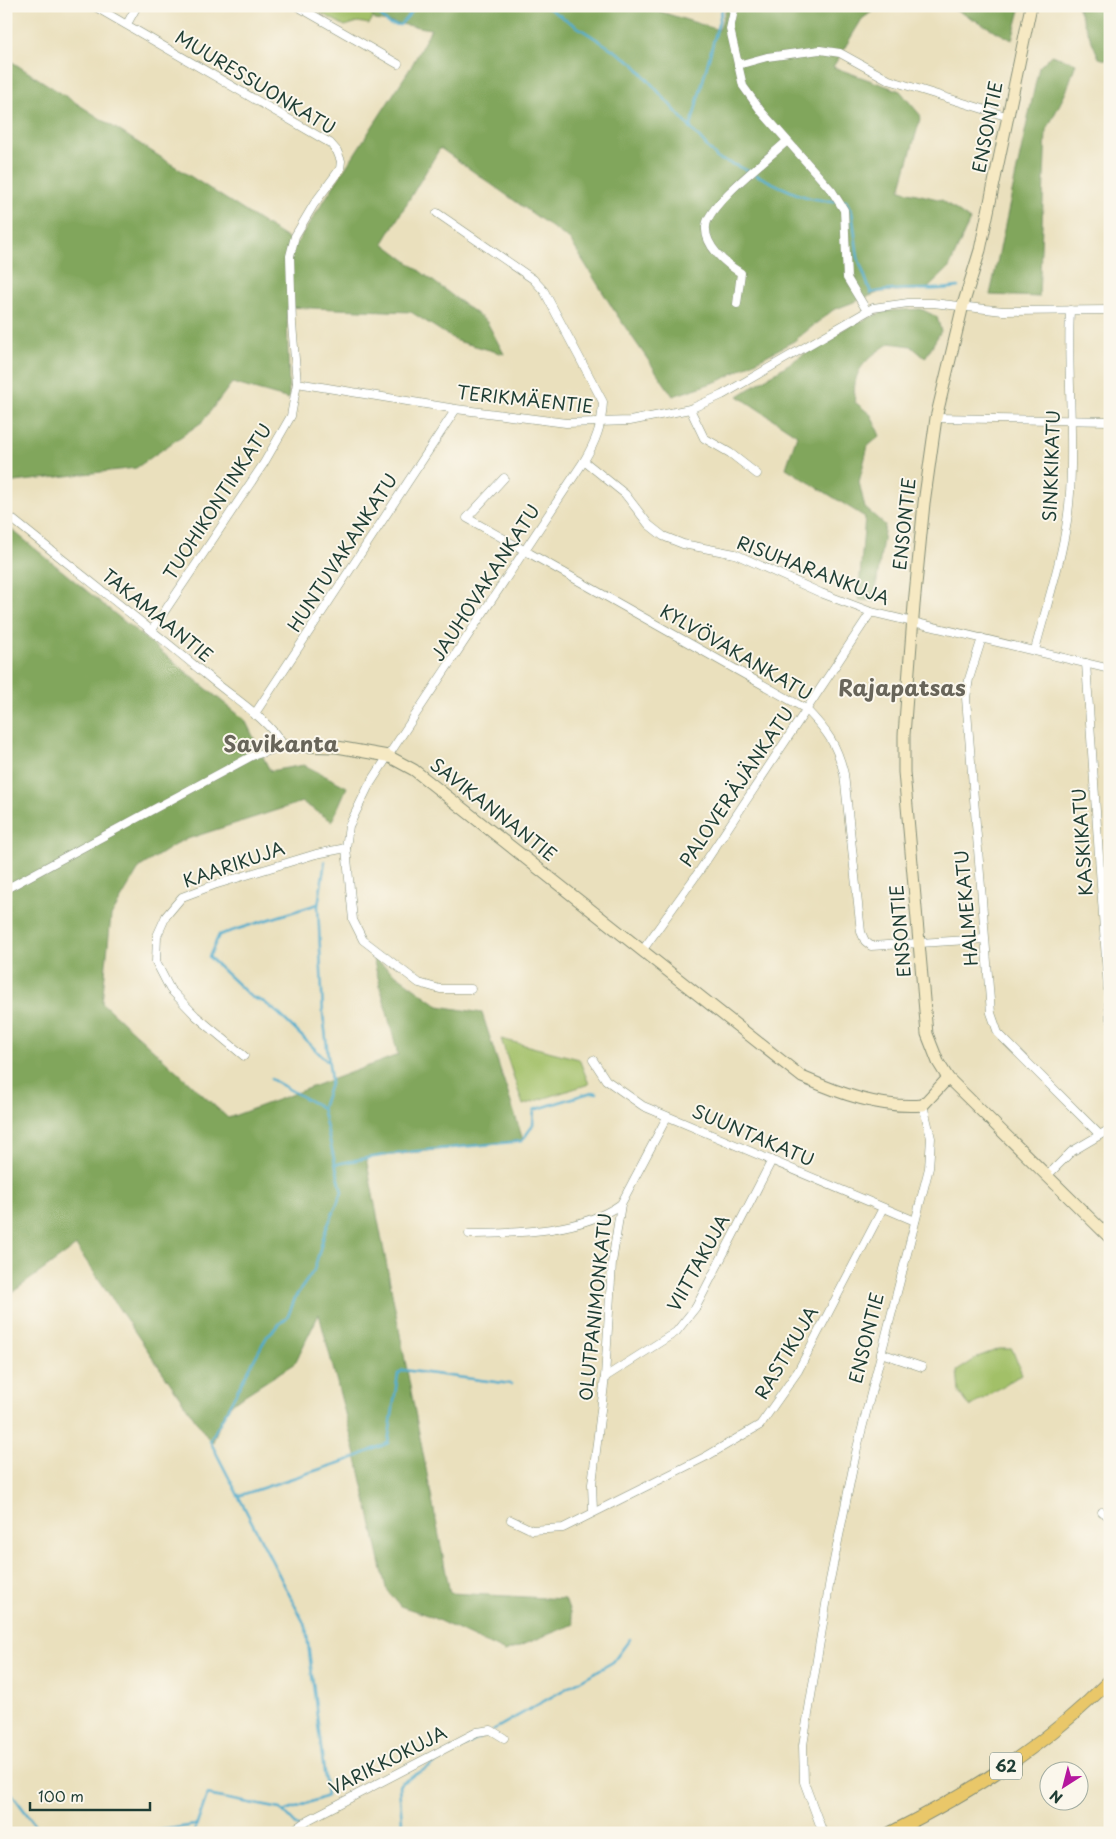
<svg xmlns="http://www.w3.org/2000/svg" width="1116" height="1839" font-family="'Playpen Sans',sans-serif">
<rect width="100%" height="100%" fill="#fbf7ec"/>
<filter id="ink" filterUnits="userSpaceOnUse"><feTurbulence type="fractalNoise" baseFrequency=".02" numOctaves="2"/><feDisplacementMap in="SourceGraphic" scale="10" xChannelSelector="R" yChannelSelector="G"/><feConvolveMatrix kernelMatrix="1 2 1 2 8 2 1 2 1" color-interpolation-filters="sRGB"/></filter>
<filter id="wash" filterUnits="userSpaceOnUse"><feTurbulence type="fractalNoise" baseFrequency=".0096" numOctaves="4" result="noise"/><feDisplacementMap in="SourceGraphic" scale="20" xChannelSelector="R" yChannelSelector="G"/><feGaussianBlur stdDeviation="1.12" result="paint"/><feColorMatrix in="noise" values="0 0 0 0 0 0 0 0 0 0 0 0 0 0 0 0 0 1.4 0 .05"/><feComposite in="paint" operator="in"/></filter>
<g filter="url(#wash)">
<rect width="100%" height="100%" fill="#eae0bd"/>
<!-- green -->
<g fill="#a2c068" stroke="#607e4e">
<polygon points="308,6 371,6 377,12 369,24 358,22 345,26"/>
<polygon points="501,1039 579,1059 589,1084 523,1105"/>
<polygon points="999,1349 1012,1349 1022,1374 970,1407 959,1392 957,1371 980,1356"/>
</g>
<!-- forest -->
<g fill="#81a65c" stroke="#507248">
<polygon points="365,6 642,6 719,30 727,6 880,6 862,19 833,67 900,91 921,116 900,190 942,200 970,220 949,268 927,289 880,292 833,310 794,341 721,380 673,396 617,315 570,240 440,148 383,243 487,322 504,354 457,341 411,312 287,307 289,399 232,383 202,422 136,468 6,483 6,58 296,244 411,67 431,29 375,20"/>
<polygon points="943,6 1021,6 1012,40 960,12"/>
<polygon points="1077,6 1110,6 1110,61 1099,58"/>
<polygon points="1051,55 1076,63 1066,92 1046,131 1039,297 990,295 1039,67"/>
<path d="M921,309L937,317L941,331L925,358L911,346L890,343C865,359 851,371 855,402L871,415L880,436L868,446L859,482L865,508L885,525L874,601L858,600L865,517L786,468L797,435L738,396L847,327L885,311Z"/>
<polygon points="6,525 245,720 270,771 304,765 347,787 332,821 302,802 181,841 140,867 111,916 102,1003 228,1118 398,1055 373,958 439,1006 482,1013 523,1140 366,1158 450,1593 565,1599 574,1624 505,1652 425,1614 400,1606 386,1588 357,1459 319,1314 295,1363 234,1402 224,1413 212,1444 76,1246 6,1297"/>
</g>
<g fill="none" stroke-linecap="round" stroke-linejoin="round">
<!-- stream -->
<g stroke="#4eabcc" stroke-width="2.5">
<polyline points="371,6 389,24 400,25 417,6"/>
<path d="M545,6L632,62L718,159C758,170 790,201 835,201"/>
<polyline points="690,129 723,6"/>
<path d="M841,201H846L852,212L858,258L871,293C900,286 929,292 958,287"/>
<polyline points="318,904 219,935 209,957 251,997 264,1002 278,1013 327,1061"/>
<polyline points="271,1079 322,1108"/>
<path d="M337,1164C398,1150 460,1148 522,1141L533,1125L534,1110L592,1092L597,1093"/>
<polyline points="238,1496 351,1459 388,1443 398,1374 403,1370 511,1384"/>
<polyline points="493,1730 613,1662 630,1639"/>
<polyline points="6,1786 41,1833"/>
<polyline points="284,1812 327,1796 306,1627 210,1441 262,1345 268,1335 288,1316 296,1296 314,1270 325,1232 342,1192 322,1108 331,1081 323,1013 318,906 325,861"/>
<polyline points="142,1833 195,1825"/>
<polyline points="194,1833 207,1795 281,1809 304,1833"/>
<polyline points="403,1833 399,1786 401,1783 486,1734"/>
</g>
</g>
</g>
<g filter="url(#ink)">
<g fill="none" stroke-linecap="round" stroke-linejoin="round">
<!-- street casing -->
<g stroke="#848e78" stroke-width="9">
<g id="street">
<polyline points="94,6 330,143 337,151 341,161 340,169 314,204 295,236 290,256 292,324 297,383 291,416 264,463 152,630"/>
<polyline points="297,6 398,64"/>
<polyline points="735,6 730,29 743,86 761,111 832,191 844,210 847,278 867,311"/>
<polyline points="127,24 137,6"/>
<polyline points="738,65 767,57 820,50 840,53 889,80 1009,117"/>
<path d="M437,213L533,279L544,291L603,402C602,425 596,441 584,461L388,756L368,787L349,826L346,848L353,920L363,940L419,983L440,989H471"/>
<path d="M737,304L741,273C726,264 704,246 706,226C708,204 769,158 787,141"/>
<polyline points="297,383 456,409 566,423 630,421 690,409 722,395 873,308 908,303 933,303 1003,311 1110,310"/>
<polyline points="690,409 704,438 730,453 757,474"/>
<polyline points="936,418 1110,421"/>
<polyline points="584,461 625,494 649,525 663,536 683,544 735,554 821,593 871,612 1110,669"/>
<path d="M504,478L467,518L806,709C827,731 837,744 844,774L861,932L865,941L871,946L984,939"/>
<path d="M6,514C74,569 144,623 211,679C235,699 268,719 284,746L252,756L6,889"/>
<polyline points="982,638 969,679 966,698 991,1013 998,1033 1099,1134"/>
<path d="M1035,650C1048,599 1067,546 1070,493C1074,432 1067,371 1070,310"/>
<polyline points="1086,663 1110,1019"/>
<polyline points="254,715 456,409"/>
<polyline points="642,951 700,870 871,612"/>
<polyline points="244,1056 196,1016 170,989 156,962 157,936 166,916 182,897 214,885 316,854 346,848"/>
<polyline points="593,1060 606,1080 643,1106 915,1221"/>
<polyline points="1047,1176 1071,1152 1110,1129"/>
<path d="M469,1234C518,1233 580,1233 621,1204"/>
<polyline points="881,1353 922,1367"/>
<polyline points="605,1377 676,1332 696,1307 772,1160"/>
<polyline points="593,1511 592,1484 605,1377 612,1263 621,1204 667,1117"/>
<polyline points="1102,1512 1110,1517"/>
<polyline points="511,1520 532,1530 563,1528 707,1456 760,1425 798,1371 883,1208"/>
<polyline points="289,1833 308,1820 477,1732 491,1730 504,1738"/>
<polyline points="823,1833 804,1782 803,1745 830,1580 857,1448 929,1168 931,1138 923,1105"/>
</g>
</g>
<!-- secondary casing -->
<g stroke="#848e78" stroke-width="13">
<g id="secondary">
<polyline points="1031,6 980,250 963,305 936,418 924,503 914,605 904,735 904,772 927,1034 938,1062 948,1078 1110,1238"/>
<path d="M284,746L337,747L388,756L414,770L802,1077C839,1093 881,1109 923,1105L948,1078"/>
</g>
</g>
<!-- primary casing -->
<g stroke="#848e78" stroke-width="14">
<path id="primary" d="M890,1833C970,1793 1047,1745 1110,1680"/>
</g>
<!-- street -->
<use href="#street" stroke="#fff" stroke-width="8"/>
<!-- secondary -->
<use href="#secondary" stroke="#f6e9c3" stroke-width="11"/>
<!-- primary -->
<use href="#primary" stroke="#e9c769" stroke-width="12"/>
</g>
</g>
<g text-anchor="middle" stroke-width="4" stroke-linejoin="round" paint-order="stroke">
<!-- shield labels -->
<rect fill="#fbf7ec" stroke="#61756b" stroke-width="1" x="990" y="1752.5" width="32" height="27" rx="4"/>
<g font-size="16" font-weight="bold" fill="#1f3d34">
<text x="1006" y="1772">62</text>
</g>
<!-- street labels -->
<g font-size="18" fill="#1f3d34" stroke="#fbf7ec">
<text transform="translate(255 83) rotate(31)" y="6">MUURESSUONKATU</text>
<text transform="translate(988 127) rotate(-79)" y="6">ENSONTIE</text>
<text transform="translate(525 400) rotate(6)" y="6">TERIKMÄENTIE</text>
<text transform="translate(1052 466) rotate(-88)" y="6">SINKKIKATU</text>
<text transform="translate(218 502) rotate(-57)" y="6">TUOHIKONTINKATU</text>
<text transform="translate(905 524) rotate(-84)" y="6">ENSONTIE</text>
<text transform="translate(343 553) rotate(-57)" y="6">HUNTUVAKANKATU</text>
<text transform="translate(813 571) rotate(21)" y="6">RISUHARANKUJA</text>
<text transform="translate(486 583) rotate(-57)" y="6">JAUHOVAKANKATU</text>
<text transform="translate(157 616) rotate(39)" y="6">TAKAMAANTIE</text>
<text transform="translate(736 653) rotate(30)" y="6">KYLVÖVAKANKATU</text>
<text transform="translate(737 787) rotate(-56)" y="6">PALOVERÄJÄNKATU</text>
<text transform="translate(493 810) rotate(38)" y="6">SAVIKANNANTIE</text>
<text transform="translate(1083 842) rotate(-94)" y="6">KASKIKATU</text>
<text transform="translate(234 865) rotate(-19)" y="6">KAARIKUJA</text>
<text transform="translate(967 908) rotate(-95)" y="6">HALMEKATU</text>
<text transform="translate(901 931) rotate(-95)" y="6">ENSONTIE</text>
<text transform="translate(753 1136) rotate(23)" y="6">SUUNTAKATU</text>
<text transform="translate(699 1263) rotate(-61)" y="6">VIITTAKUJA</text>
<text transform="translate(596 1307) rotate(-84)" y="6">OLUTPANIMONKATU</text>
<text transform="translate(867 1338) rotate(-76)" y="6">ENSONTIE</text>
<text transform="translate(787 1353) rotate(-59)" y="6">RASTIKUJA</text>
<text transform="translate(388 1761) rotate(-27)" y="6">VARIKKOKUJA</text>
</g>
<!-- district labels -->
<g font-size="22" font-weight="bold" fill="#68655a" stroke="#fbf7ec">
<text x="902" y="696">Rajapatsas</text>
<text x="281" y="752">Savikanta</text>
</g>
</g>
<!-- margin -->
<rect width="1116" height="1839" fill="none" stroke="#fbf7ec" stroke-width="25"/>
<!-- north arrow -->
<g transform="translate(1064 1786) rotate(216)"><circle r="24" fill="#fbf7ec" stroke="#a3ada2"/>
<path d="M0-4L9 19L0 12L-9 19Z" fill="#b5179e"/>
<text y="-8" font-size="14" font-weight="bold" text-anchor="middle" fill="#1f3d34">N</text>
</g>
<!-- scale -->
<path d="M30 1802v8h120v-8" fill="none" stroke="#1f3d34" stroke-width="2.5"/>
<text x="38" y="1802" font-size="15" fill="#1f3d34" stroke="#fbf7ec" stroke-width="4" paint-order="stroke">100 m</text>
</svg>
